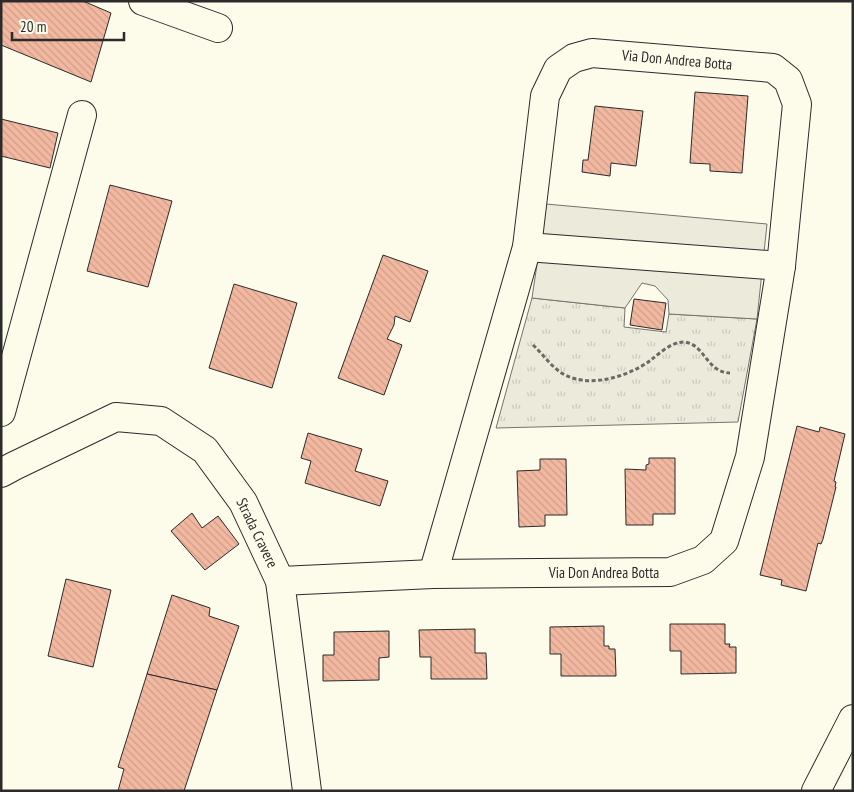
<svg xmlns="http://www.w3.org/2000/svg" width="854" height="792" font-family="'PT Sans Narrow',sans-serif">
<defs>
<pattern id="park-tufts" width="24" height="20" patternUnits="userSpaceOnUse" patternTransform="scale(1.25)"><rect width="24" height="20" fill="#ecebdb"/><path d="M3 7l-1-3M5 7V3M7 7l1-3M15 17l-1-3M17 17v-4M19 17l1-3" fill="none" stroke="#cbcabc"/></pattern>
<pattern id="building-back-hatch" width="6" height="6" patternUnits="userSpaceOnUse" patternTransform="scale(1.25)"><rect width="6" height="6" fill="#f2b8a0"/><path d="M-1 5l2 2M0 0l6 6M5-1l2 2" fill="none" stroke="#d09e8a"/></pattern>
</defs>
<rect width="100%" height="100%" fill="#fdfbea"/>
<!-- park -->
<polygon fill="url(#park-tufts)" stroke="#74746e" points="532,298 625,308 624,327 666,332 669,314 757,319 738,422 496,428"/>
<!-- parking -->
<polygon fill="#eceadb" stroke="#74746e" points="546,204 767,224 757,319 669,314 668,300 655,286 642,283 625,308 532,298"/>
<!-- building -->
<g fill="url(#building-back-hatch)" stroke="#2b2b2b">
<polygon points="2,1 83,1 111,13 91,82 1,45 1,4"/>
<polygon points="695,92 748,96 742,173 710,171 710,164 690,163"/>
<polygon points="595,106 643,111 636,166 611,163 610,176 582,172 583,160 588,160"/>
<polygon points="1,119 58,133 50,168 1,156"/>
<polygon points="110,185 172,201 148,287 87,271"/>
<polygon points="383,255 428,271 410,322 395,316 394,325 387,339 402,345 384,395 338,378"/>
<polygon points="234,284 297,303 272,388 209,368"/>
<polygon points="634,299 666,303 662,330 630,325"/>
<polygon points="797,426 819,432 820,427 845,434 834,481 836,482 835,487 836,487 823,539 821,544 818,543 806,591 781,585 782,580 760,575"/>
<polygon points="308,433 362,449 355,471 388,481 380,506 305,483 311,461 301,458"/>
<polygon points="649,458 675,458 675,514 653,514 653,525 626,525 625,469 646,470 646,465 649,464"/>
<polygon points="540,459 566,459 567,515 545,515 545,526 519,527 517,471 540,470"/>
<polygon points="192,513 202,528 218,516 239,544 205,570 171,531"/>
<polygon points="66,579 111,590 93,667 48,656"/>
<polygon points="172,595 210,608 209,616 239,626 217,690 147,674"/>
<polygon points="670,624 725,624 725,644 730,644 729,647 736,647 736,673 681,674 681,651 670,651"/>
<polygon points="604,626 604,646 609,646 609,649 615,649 616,676 561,676 561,654 550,654 550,627"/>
<polygon points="475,629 475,653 486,653 487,679 431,679 431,657 420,657 419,630"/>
<polygon points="389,631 389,657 379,658 379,680 323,681 323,655 334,655 334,632"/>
<polygon points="147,674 217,690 184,791 118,791 124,769 118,767"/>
</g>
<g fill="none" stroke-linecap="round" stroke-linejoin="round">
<!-- minor casing -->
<g stroke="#2b2b2b" stroke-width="30">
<g id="minor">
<polyline points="143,1 218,28"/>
<polyline points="1,412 82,115"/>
<polyline points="1,473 14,466 116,417 161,421 205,450 243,502 280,581 307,791"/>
<polyline points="433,574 527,247 545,96 558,69 574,58 592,53 773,68 788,80 797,104 781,266"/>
<polyline points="280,581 433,574 670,572 703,560 724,541 750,457 781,266 527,247"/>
</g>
</g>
<!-- major casing -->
<g stroke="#2b2b2b" stroke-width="30">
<polyline id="major" points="816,791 853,719"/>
</g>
<!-- path -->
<path stroke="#6a6964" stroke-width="3" stroke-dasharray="4 2.5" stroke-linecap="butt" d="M533,345C542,353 550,365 560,372C586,390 628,377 651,360C660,353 671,342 684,342C705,344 706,372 730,373"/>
<!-- minor -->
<use href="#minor" stroke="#fdfbea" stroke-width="28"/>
<!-- major -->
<use href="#major" stroke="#fdfbea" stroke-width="28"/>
</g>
<g text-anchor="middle" stroke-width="4" stroke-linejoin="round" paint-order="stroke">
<!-- street labels -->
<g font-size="15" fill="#2b2b2b" stroke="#fdfbea">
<text transform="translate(677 60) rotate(5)" y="5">Via Don Andrea Botta</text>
<text transform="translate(257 533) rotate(64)" y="5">Strada Cravere</text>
<text x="604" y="578">Via Don Andrea Botta</text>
</g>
</g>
<!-- border -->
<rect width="854" height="792" fill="none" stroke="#2b2b2b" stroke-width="5"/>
<!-- scale -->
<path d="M12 32v8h112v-8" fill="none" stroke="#2b2b2b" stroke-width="2.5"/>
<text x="20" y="32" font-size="15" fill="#2b2b2b" stroke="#fdfbea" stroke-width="4" paint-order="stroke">20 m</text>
</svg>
